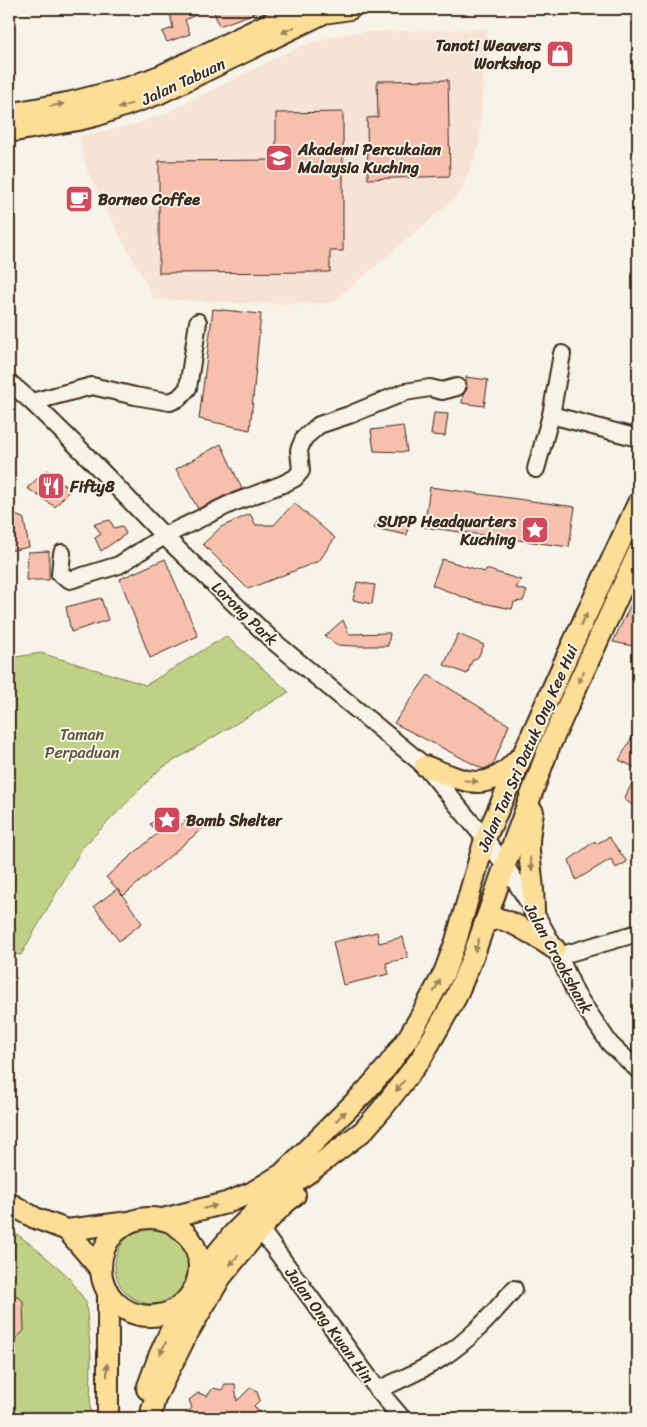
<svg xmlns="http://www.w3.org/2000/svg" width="647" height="1427" font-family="Sriracha,sans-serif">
<rect width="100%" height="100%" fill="#f7f3e8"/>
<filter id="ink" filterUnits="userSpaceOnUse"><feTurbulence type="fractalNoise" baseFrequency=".02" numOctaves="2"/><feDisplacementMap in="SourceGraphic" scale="10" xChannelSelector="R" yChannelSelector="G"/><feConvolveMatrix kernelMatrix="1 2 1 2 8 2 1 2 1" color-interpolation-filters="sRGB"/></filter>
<g filter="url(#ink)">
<!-- built -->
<polygon fill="#f7e3d6" points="487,29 479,147 460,194 332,303 268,304 154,299 108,213 87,170 78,136 134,125 164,114 285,53 315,41 346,34 364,32"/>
<!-- green -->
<g fill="#c0d186" stroke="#7e7e52">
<polygon points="226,636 289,692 160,769 82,848 21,955 9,953 9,658 41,653 146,685"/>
<polygon points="9,1228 34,1247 67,1275 86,1302 91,1357 90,1418 9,1418"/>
<circle cx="153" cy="1266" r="38"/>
</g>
<!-- building -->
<g fill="#f7bfad" stroke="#3b2a1e">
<polygon points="194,9 206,9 206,10 185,20 190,34 167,42 162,32 173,28 170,13"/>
<polygon points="213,9 263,9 263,10 219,26"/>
<polygon points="448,80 450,176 368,179 367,118 378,117 377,81"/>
<polygon points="343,112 343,251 330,251 330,272 159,273 159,161 276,160 276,113"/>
<polygon points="213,309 261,314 250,430 199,419"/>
<polygon points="466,377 488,380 484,406 462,403 463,395 467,389"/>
<polygon points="434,413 448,414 445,436 431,435"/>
<polygon points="403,426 407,452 374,451 371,430"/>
<polygon points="221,444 242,489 226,495 198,509 176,469"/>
<polygon points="47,470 70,490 55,507 27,488"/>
<polygon points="430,487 575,507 569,547 424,527"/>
<polygon points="294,503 335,538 319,561 248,589 203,544 221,527 250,514 256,525 274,525"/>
<polygon points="9,513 23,518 24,520 29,547 9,551"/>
<polygon points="379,518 408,524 407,535 374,528"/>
<polygon points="110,520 114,528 122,526 126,534 101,551 95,538 101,534 94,524"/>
<polygon points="49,551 49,580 26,580 28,552"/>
<polygon points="165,559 198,636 150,658 120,579"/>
<polygon points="442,559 485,572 486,569 521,580 516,588 527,591 523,601 514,602 512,609 473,601 432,585"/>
<polygon points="357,582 375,585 372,604 353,600"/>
<polygon points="638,589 638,647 613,642"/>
<polygon points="101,598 108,620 71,632 66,607"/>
<polygon points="343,620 349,634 390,633 388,646 355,646 336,645 325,636"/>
<polygon points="458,634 484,645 478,657 472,661 467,674 444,665"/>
<polygon points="428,675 509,725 493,765 483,769 394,723"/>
<polygon points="638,727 638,769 619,760"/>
<polygon points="638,772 638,809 624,799"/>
<polygon points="162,814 175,830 193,814 204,827 123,896 118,889 142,923 119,941 94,906 117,889 106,877 158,833 150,824"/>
<polygon points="609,837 627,862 616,868 611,859 576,880 569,860 595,841 596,844"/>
<polygon points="377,932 379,943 403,937 408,958 386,963 389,974 343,985 333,942"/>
<polygon points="9,1289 23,1301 24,1331 9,1345"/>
<polygon points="225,1384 235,1384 237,1401 251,1387 257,1392 260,1400 254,1406 264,1418 181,1418 192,1408 189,1400 198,1393 207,1396 213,1388 222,1390"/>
</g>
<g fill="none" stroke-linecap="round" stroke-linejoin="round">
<!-- minor casing -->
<g stroke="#3b2a1e" stroke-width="20">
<g id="minor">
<polyline points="9,382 32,402 83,452 164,536 272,640 425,766 485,839 505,865 534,911 559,956 576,994 610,1044 638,1070"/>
<polyline points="32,402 92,386 135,396 170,402 179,398 188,388 198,322"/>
<polyline points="551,415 638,438"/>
<polyline points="536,469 551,415 562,354"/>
<polyline points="62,553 60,574 70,580 119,565 164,536 230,504 283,484 295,478 301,471 299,450 304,438 319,425 349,415 405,392 430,388 442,391 457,387"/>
<polyline points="559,956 638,933"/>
<polyline points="260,1229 378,1390 402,1418"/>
<path d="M378,1390C399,1380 421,1371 440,1359C469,1341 492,1315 514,1289"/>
</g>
</g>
<!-- major casing -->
<g stroke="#3b2a1e" stroke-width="24">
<g id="major">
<polyline points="9,114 72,102 130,87 160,76 299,9"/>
<polyline points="9,132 78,120 98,115 158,94 324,13 350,9"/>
<path d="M425,766C462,780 486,796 517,760"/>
<path d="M533,812C531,825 528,838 529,852C531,872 534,891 534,911"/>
<path d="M485,922C489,921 493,920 497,919C512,919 542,941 555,949"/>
<polyline points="9,1203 35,1218 67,1230 129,1222"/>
<circle cx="150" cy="1267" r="49"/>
<polyline points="163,1219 226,1203 251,1193 282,1174 366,1091 386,1068 408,1038 422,1014 444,973 456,941 485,839 563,665 638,503"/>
<polyline points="67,1230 101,1270"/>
<polyline points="199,1275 234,1233 258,1209 308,1173 363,1131 382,1109 420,1060 456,997 474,954 505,865 549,747 638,553"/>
<polyline points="147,1389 159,1356 183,1304"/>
<polyline points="108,1418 108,1292"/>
<polyline points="150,1418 155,1398 186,1336 221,1277 260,1229 284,1204 295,1195"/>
</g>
</g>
<!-- minor -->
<use href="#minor" stroke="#f7f3e8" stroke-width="16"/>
<!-- major -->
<use href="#major" stroke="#fdde96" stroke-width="20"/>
</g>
<!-- one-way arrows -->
<defs><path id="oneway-solid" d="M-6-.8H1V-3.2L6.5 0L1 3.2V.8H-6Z" transform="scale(1.25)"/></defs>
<g fill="#9c845a">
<use href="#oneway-solid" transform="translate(288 30) rotate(154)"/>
<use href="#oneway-solid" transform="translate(57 105) rotate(-11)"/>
<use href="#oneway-solid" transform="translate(125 106) rotate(161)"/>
<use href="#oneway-solid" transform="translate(584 619) rotate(-65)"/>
<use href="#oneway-solid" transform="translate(581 677) rotate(116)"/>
<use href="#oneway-solid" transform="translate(471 781) rotate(6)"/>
<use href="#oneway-solid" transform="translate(531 864) rotate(82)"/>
<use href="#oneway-solid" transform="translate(477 945) rotate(108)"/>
<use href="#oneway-solid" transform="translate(437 986) rotate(-62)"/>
<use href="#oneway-solid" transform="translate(400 1086) rotate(127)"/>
<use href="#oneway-solid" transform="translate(341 1116) rotate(-45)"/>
<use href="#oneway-solid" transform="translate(210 1207) rotate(-13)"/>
<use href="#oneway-solid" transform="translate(234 1260) rotate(130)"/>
<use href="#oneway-solid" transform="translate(163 1348) rotate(115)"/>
<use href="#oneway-solid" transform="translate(107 1370) rotate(-90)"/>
</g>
</g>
<!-- icons -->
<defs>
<g id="shop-square" transform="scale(1.4375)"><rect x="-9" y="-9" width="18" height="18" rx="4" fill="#d1495b" stroke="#f7f3e8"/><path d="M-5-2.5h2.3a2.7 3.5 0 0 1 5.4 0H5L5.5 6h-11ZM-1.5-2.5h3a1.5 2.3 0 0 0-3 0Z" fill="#fff"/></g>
<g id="university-square" transform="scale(1.4375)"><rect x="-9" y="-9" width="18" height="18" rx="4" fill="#d1495b" stroke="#f7f3e8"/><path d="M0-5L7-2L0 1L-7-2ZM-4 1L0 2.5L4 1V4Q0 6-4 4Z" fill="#fff"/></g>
<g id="cafe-square" transform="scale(1.4375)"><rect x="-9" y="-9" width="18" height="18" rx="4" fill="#d1495b" stroke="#f7f3e8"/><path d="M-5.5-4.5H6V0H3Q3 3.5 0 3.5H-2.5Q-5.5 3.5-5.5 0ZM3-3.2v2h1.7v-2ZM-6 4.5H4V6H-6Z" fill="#fff"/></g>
<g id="restaurant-square" transform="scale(1.4375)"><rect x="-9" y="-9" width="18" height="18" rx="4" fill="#d1495b" stroke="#f7f3e8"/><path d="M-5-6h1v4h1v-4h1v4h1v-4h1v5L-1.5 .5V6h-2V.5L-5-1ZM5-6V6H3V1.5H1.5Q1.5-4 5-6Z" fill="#fff"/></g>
<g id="sight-square" transform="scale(1.4375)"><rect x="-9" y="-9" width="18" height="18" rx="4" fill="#d1495b" stroke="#f7f3e8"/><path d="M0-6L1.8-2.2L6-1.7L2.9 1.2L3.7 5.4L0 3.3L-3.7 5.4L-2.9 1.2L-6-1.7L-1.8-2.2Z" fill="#fff"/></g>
</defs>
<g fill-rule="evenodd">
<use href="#shop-square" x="560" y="54"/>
<use href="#university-square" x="279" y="158"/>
<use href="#cafe-square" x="79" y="199"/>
<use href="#restaurant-square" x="51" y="486"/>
<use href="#sight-square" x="535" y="530"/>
<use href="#sight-square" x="167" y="820"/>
</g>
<g text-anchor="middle" stroke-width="4" stroke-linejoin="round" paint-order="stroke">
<!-- poi labels -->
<g font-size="16" font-weight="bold" fill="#3b2a1e" stroke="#f7f3e8" text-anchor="start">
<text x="541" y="51" text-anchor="end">Tanoti Weavers<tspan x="541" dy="18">Workshop</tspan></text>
<text x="298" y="155">Akademi Percukaian<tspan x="298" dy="18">Malaysia Kuching</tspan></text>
<text x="98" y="205">Borneo Coffee</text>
<text x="70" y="492">Fifty8</text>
<text x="516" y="527" text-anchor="end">SUPP Headquarters<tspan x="516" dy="18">Kuching</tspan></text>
<text x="186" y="826">Bomb Shelter</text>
</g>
<!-- street labels -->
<g font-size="16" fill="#3b2a1e" stroke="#f7f3e8">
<text transform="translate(183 81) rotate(-25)" y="6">Jalan Tabuan</text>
<text transform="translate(245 613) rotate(44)" y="6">Lorong Park</text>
<text transform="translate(527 748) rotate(-66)" y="6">Jalan Tan Sri Datuk Ong Kee Hui</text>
<text transform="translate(559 958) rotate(61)" y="6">Jalan Crookshank</text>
<text transform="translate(330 1325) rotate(54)" y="6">Jalan Ong Kwan Hin</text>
</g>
<!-- park labels -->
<g font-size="16" fill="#5c5438" stroke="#f7f3e8">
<text x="82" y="740">Taman<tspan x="82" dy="18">Perpaduan</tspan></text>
</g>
</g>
<!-- margin -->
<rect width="647" height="1427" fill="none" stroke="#f7f3e8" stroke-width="30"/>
<rect x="15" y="15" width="617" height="1397" fill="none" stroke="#3b2a1e" stroke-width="2" filter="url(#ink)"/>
</svg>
